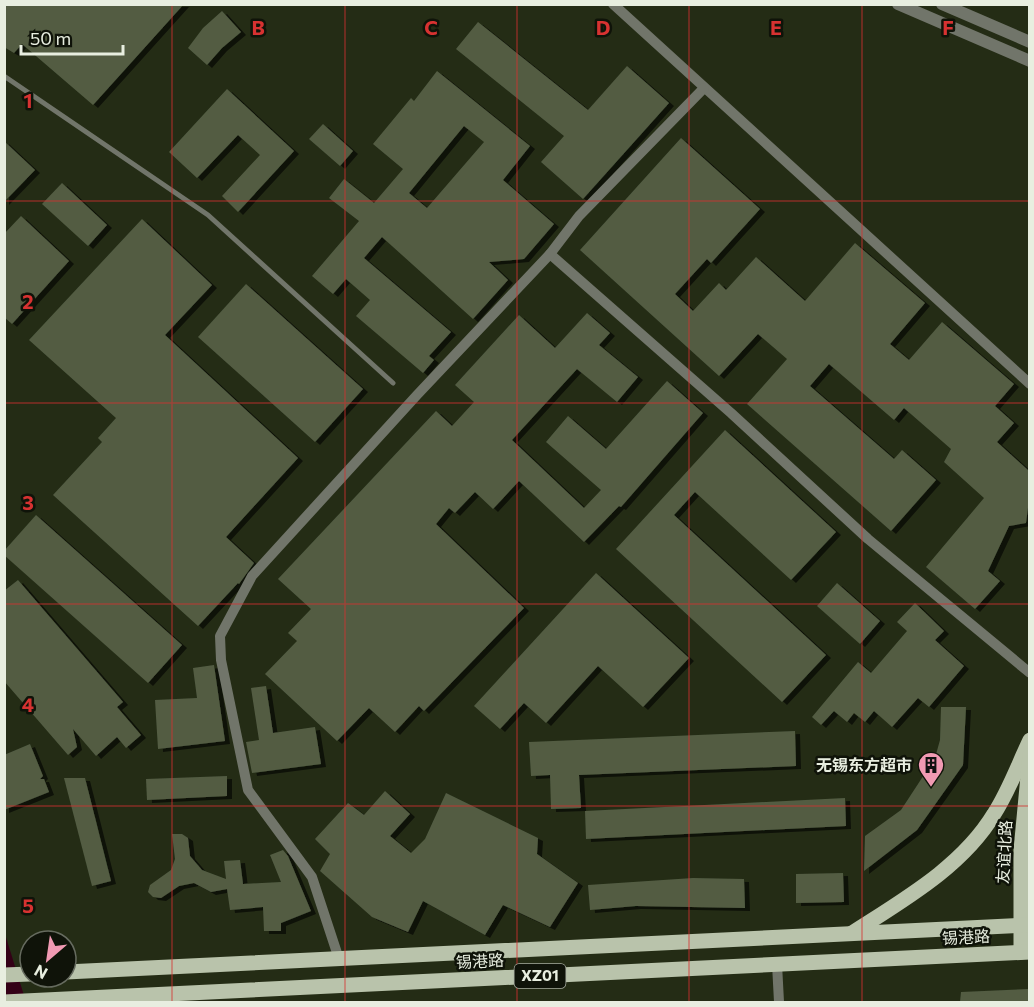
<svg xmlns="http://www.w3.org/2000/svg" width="1034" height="1007" font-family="Commissioner,'Noto Sans SC',sans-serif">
<defs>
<filter id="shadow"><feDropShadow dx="5" dy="3" stdDeviation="0" flood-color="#0009"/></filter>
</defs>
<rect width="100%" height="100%" fill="#242c15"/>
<!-- water -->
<polygon fill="#330016" points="5,934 26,1002 5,1002"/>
<!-- building -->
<g fill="#525c43" fill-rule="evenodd" filter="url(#shadow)">
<polygon points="4,4 184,4 93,105 22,44 14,53 4,47"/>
<polygon points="222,11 241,32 222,48 207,65 188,48 203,28"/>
<polygon points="478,22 588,110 627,66 669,103 583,199 541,162 564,136 456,49"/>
<path d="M437,71L530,146L503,180L554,224L524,259L489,262L508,280L473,319L382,237L364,258L451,332L429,356L434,360L423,373L356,316L370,300L346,279L333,294L312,276L359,221L329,198L344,179L374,203L403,169L373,144L411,98L414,101ZM464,126L484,142L427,208L409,193Z"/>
<polygon points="227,89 294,151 238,212 222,196 260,155 238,135 197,178 169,152"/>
<polygon points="323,124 353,151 340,166 309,139"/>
<polygon points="681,138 760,209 711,263 707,259 675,294 693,311 719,283 726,290 756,257 805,301 855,243 925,303 890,344 909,360 942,322 1014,384 995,406 1014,423 997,442 1029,471 1029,500 1026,523 1009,526 988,571 1000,581 975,609 926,567 984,498 944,462 951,449 904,408 894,420 829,364 810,386 894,459 902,450 936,480 891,531 747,404 787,359 758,334 719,376 580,250"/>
<polygon points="4,141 35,170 4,202"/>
<polygon points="62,183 107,225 88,246 42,204"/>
<polygon points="21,216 69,261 12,324 4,317 4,234"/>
<polygon points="142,219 212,285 165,335 298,458 226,537 254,563 239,584 238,583 198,626 53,495 102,442 98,438 116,418 29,340"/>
<polygon points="246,284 363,389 315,442 198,337"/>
<polygon points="587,313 610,333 599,345 638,377 617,402 577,369 512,440 584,508 601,490 546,442 568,416 606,449 667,381 703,413 621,507 619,506 584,542 519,481 493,509 475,492 455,513 449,508 436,524 524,608 424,711 419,706 395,732 369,708 337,741 265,674 297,641 288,633 311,609 278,579 436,411 452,426 474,402 455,385 519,315 555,348"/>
<polygon points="725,430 836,532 791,580 695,492 674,515 826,655 782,702 616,549"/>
<polygon points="36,515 182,645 148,683 4,555 4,551"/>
<polygon points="596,573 689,658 643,707 598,666 546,723 524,703 500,729 474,706"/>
<polygon points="18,580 123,702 117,707 141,735 126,748 117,737 96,756 73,729 77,747 68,755 4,681 4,591"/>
<polygon points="837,583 880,621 860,644 817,606"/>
<polygon points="915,603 944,631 935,640 964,666 929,707 918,698 892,727 874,711 865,722 854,713 847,722 834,711 821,725 812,717 858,662 871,673 907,631 897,622"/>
<polygon points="214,665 225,741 158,749 155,700 197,698 193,668"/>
<polygon points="266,686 273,733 315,727 321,764 252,773 246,742 259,740 251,688"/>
<polygon points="941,707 966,707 963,765 917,830 864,871 865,836 901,810 935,758 940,740"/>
<polygon points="795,731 796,766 579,775 581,808 551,809 550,775 531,776 529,742"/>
<polygon points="30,744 43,776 40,779 44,779 49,792 4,810 4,755"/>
<polygon points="227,776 227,796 147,800 146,779"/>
<polygon points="64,778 85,778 111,881 92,886"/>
<polygon points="385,791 410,814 390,836 411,853 425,839 446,793 538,838 537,854 578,883 550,927 503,905 485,935 423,901 408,932 372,917 320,871 330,854 315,839 348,803 364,815"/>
<polygon points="845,798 846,826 586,839 585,811"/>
<polygon points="172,834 182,834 188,838 190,856 202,870 226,879 224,861 240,860 243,884 281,882 270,855 283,850 288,856 311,911 281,923 281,931 264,931 263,907 230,910 227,889 211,892 194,883 179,886 161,898 153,897 148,892 150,885 171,870 175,859"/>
<polygon points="843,873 844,902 796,903 796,874"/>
<polygon points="693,878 744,879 745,908 636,906 590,910 588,885"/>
<polygon points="1029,989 1029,1002 960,1002 961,992"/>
</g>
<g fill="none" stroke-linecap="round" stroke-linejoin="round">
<!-- service -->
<polyline stroke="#71756a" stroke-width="5" points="4,76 208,215 393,383"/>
<!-- minor -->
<g stroke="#71756a" stroke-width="10">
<polyline points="613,4 1030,384"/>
<polyline points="550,254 731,413 868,539 1030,673"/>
<polyline points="339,959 312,877 248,790 221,660 220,636 252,576 417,395 550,254 579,216 704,88"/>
<polyline points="777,964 779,1002"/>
</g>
<!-- tertiary -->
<g stroke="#71756a" stroke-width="12">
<polyline points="898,4 1030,61"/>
<polyline points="942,4 1030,42"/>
</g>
<!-- primary -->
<g stroke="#b9c3ab" stroke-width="15">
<path d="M852,933C903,900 962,867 994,814C1009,791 1018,765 1030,740"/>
<polyline points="1021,952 1021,850 1030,755"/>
<polyline points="66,972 1030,925"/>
<polyline points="4,975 30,974"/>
<polyline points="4,1002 1030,952"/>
</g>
</g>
<!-- grid -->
<path fill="none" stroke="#d73231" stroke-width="1.5" stroke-opacity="0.55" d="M172,4V1002M345,4V1002M517,4V1002M689,4V1002M862,4V1002M4,201H1030M4,403H1030M4,604H1030M4,806H1030"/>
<!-- icons -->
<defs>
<g id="building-pin" transform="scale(1.35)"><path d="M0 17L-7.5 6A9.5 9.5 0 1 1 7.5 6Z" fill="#f19ab3" stroke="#0f1309"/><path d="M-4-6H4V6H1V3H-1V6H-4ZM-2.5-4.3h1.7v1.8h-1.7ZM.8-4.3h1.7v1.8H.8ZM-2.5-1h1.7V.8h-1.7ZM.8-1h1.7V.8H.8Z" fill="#111"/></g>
</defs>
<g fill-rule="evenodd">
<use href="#building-pin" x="931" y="765"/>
</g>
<g text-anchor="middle" stroke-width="5" stroke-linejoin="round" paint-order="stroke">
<!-- shield labels -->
<rect fill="#0f1309" stroke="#a7aca0" stroke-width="1.5" x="514.5" y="964" width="51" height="24" rx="4.5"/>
<g font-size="15" font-weight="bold" fill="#e8eee0">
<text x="540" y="981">XZ01</text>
</g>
<!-- poi labels -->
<g font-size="16" font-weight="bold" fill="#e8eee0" stroke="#0f1309" text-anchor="end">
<text x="912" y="771">无锡东方超市</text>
</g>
<!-- street labels -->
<g font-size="16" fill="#e8eee0" stroke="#0f1309">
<text transform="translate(1004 852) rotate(-87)" y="6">友谊北路</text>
<text transform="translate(966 937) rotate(-3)" y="6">锡港路</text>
<text transform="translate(480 961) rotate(-3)" y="6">锡港路</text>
</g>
</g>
<g font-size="20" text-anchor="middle" font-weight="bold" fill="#d73231" stroke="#0f1309" stroke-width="5" stroke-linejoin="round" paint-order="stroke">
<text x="258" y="35">B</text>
<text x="431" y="35">C</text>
<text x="603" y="35">D</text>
<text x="776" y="35">E</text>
<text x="948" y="35">F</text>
<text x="28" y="108">1</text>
<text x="28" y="309">2</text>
<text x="28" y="510">3</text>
<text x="28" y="712">4</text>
<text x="28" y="913">5</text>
</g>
<!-- border -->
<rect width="1034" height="1007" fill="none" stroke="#e8eee0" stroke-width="12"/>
<!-- north arrow -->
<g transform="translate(48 959) rotate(209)"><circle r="28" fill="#0f1309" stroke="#666b5f" stroke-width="1.5"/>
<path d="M0-4.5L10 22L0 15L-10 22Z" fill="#f19ab3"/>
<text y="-9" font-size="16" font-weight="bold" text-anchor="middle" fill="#e8eee0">N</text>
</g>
<!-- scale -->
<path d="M21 45v9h102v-9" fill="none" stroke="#e8eee0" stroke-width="3"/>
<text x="30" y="45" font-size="18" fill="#e8eee0" stroke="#0f1309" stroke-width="4.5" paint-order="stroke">50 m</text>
</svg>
